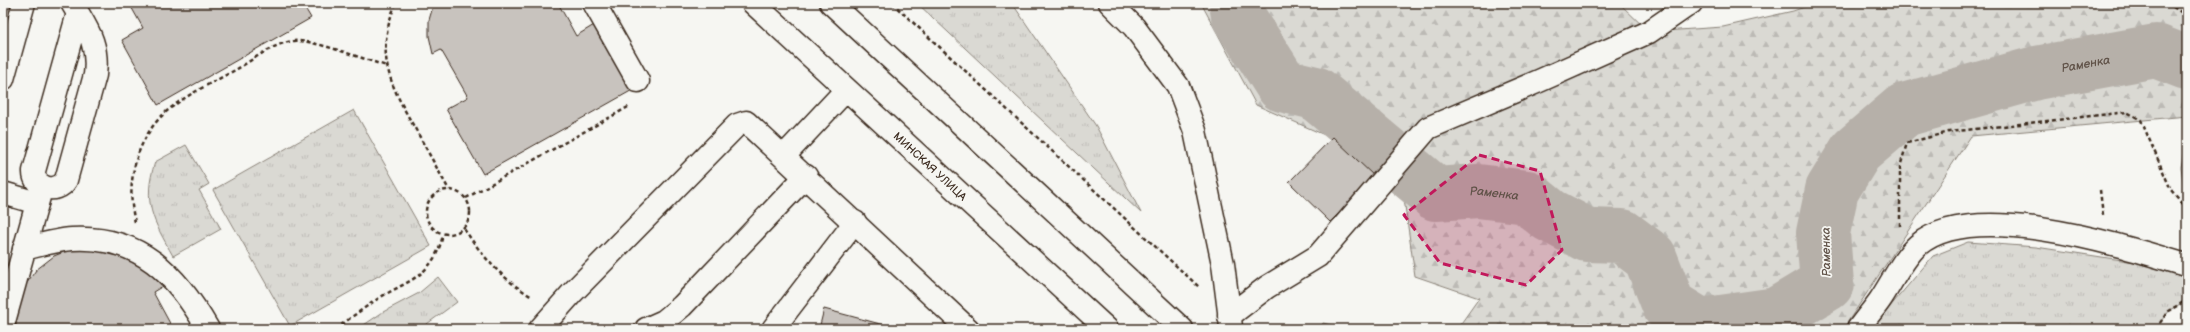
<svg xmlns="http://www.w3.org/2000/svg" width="2190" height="332" font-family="'Balsamiq Sans',sans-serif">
<defs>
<pattern id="grass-tufts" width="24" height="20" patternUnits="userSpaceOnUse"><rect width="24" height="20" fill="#dad9d3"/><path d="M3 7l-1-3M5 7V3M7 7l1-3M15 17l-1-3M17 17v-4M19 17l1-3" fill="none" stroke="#bcbab5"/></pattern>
<pattern id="forest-firs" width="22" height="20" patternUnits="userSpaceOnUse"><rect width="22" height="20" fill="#dad9d3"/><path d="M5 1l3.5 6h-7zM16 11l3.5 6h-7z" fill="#bcbab5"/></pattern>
</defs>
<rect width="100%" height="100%" fill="#f6f6f2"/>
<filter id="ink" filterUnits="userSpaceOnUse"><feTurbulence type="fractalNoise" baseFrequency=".025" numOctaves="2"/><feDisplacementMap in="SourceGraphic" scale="8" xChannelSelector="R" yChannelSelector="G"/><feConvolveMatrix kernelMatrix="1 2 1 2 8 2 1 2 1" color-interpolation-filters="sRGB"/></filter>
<g filter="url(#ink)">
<!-- grass -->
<g fill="url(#grass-tufts)" stroke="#8a8278">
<polygon points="917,3 1012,3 1096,126 1141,213"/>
<polygon points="354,110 431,246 290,326 213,190"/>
<path d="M186,145L209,184L199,190L221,229L173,256C153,220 142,203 155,162Z"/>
<polygon points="1968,242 2036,247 2187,270 2187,300 2168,311 2156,329 1871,329 1933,256"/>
<polygon points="438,277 457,302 420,329 358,329 383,312 419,293"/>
</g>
<!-- forest -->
<g fill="url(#forest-firs)" stroke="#8a8278">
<polygon points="1201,3 1461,3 1468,8 1489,3 1619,3 1649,32 1723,27 1793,11 1816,3 2187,3 2187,116 1971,136 1845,326 1835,329 1457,329 1479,298 1415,276 1402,185 1336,140 1256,105"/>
<polygon points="2187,134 2187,208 2181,167"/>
<polygon points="1323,323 1347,329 1321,329"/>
</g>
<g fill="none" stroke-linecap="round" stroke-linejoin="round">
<!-- river -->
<path stroke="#b6b0a9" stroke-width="54" id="s1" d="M1236,3L1238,16L1282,85L1315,93L1436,194L1478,191L1527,197L1549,215L1587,235L1622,236L1650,257L1669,306L1700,325L1777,314L1827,284L1823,233L1832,190L1856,151L1904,110L2036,73L2156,51L2187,63"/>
</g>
<!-- building -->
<g fill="#c8c3be" stroke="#3b2a1e">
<polygon points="129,3 302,3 311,18 158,105 122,40 143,28"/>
<polygon points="434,3 558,3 576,36 599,22 636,88 483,174 446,109 468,97 441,50 433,54 429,36 429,20"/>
<polygon points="1333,137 1375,177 1330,222 1289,182"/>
<polygon points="76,247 111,247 154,274 163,286 153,292 173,329 16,329 16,317 24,287 36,270 54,256"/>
<polygon points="824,309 899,329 819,329"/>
</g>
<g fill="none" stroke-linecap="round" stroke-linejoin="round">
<!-- minor casing -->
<g stroke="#3b2a1e" stroke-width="25">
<g id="minor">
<path d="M72,3C87,29 99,43 95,75L66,180C57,195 33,188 34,171L78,13"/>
<polyline points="594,3 638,81"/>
<polyline points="1110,3 1134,27 1178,86 1195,131 1223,264 1231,327"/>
<polyline points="3,79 24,3"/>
<polyline points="784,156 846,90"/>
<polyline points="3,193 37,203"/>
<path d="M24,249C40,245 56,240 72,239C140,235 177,275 208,329"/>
<polyline points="1229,316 1267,287 1318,256 1428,128 1539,81 1649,32 1691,3"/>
<polyline points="3,325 42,186"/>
<polyline points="540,329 573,292 737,125 746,122 968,329"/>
<polyline points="646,329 664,321 682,306 806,176"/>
<polyline points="773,329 855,222"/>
<path d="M1858,329C1865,319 1873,310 1880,300C1891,284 1903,258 1918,245C1973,198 2123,246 2186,265"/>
</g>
</g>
<!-- major casing -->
<g stroke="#3b2a1e" stroke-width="25">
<g id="major">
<path id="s2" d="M753,3L1107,329"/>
<polyline points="831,3 1182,329"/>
</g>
</g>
<!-- path -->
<g stroke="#3b2a1e" stroke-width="2.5" stroke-dasharray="4 3" stroke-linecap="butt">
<path d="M396,3C374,55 390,85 416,130C427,150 438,170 449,190"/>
<polyline points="892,3 1199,287"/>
<polyline points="2167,3 2187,16"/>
<circle cx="448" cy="212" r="22"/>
<polyline points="2100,190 2103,215"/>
<polyline points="466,198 630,106"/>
<path d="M135,222C125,183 136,138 167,111C187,94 214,82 237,69C254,59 274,43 294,41C313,39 365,60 387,66"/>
<polyline points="1900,226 1900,167 1907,143 1949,132 2127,112 2141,120 2171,190 2187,209"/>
<path d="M464,229C485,259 500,277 532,297"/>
<path d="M336,329C350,318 364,308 379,298C411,279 433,276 443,235"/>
<polyline points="2156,329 2168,311 2187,300"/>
</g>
<!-- minor -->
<use href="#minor" stroke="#f6f6f2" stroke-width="22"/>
<!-- major -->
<use href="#major" stroke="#f6f6f2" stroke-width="22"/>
</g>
</g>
<!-- marked area -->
<path fill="#c2185b" fill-opacity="0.2" stroke="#c2185b" stroke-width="3" stroke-dasharray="8 5" stroke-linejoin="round" d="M1479,155L1540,171L1562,250L1526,285L1440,263L1404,215Z"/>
<g text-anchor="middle" stroke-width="3.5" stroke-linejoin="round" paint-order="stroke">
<!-- street labels -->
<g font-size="11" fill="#3b2a1e" stroke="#f6f6f2">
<text dy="4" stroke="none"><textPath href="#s2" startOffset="241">МИНСКАЯ УЛИЦА</textPath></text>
</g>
<!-- water labels -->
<g font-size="12" font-style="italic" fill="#605248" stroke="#f6f6f2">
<text dy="4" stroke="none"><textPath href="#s1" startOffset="1136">Раменка</textPath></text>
<text dy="4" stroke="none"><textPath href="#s1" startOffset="345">Раменка</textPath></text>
<text transform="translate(1826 252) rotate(-91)" y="4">Раменка</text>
</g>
</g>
<!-- margin -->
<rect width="2190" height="332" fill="none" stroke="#f6f6f2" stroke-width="16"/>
<rect x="8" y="8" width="2174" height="316" fill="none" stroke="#3b2a1e" stroke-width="1.5" filter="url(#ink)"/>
</svg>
